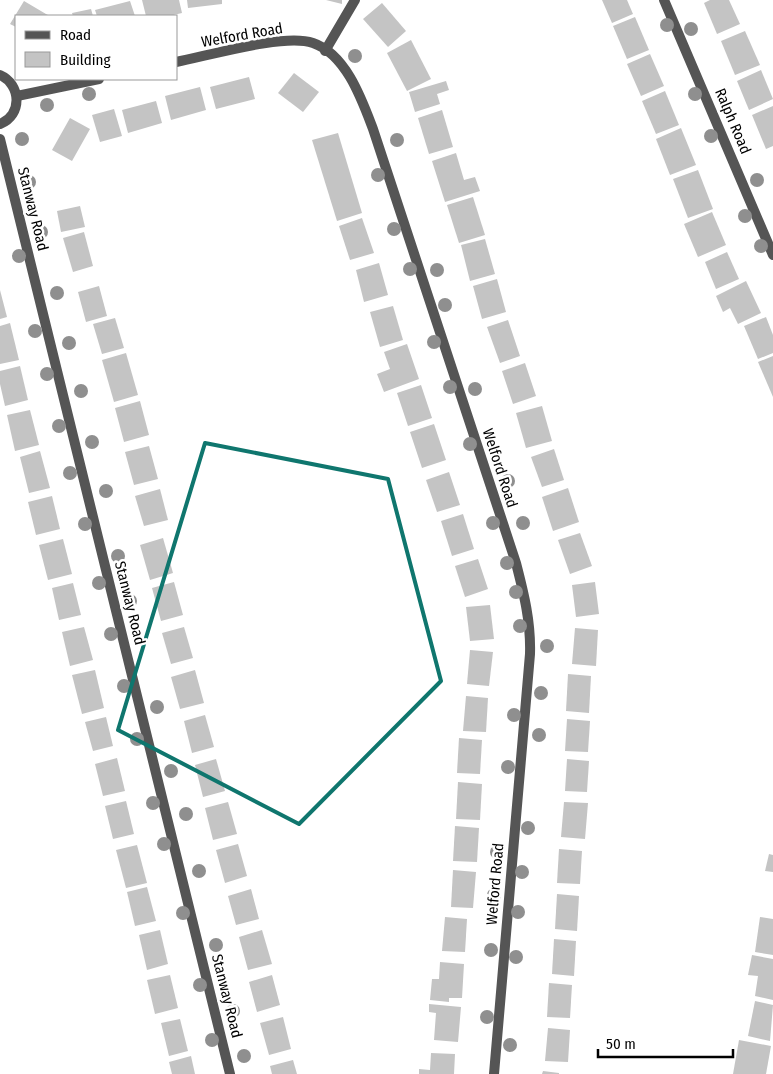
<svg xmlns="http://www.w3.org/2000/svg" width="773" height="1074" font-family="'Fira Sans Condensed',sans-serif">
<rect width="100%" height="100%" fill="#fff"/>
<!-- building -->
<g fill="#c4c4c4">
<polygon points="142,0 179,0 182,13 169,16 146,16"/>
<polygon points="187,0 222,0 222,4 188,8"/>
<polygon points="326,0 342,0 342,4"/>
<polygon points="602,0 627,0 633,14 612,23"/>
<polygon points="710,0 729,0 740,24 717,34 704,3"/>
<polygon points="24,1 46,14 50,16 16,16 16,27 10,24"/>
<polygon points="130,1 135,16 97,16 95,10"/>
<polygon points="382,3 406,31 388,47 363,19"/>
<polygon points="91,9 93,16 73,16 72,13"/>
<polygon points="635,17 649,50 627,59 613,26"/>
<polygon points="745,31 760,65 735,75 721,41"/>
<polygon points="411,40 431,79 407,91 387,53"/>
<polygon points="650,54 664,86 641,96 627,64"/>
<polygon points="761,70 773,99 749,110 737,81"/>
<polygon points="294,73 319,92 303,112 278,93"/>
<polygon points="249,77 255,99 216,109 210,87"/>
<polygon points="446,81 449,90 437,94 440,104 415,112 409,92"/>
<polygon points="200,87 206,110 171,120 165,96"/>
<polygon points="665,91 679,125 656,134 642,101"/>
<polygon points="156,101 162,123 128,133 122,110"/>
<polygon points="773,106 773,146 766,149 752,115"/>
<polygon points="114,109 122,136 100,142 92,115"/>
<polygon points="442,110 453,147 429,154 418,118"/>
<polygon points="70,118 90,129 72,161 52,150"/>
<polygon points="681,128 696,165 670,175 656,139"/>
<polygon points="338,133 362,213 337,221 312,140"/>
<polygon points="456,153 464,180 475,177 480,191 445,202 432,161"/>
<polygon points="698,170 713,209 688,218 673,179"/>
<polygon points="473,197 485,235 459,243 447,205"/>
<polygon points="80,206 85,227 61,232 57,211"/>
<polygon points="712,212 726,245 698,257 684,224"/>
<polygon points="362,218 374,253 350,260 339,226"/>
<polygon points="84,232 93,266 73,272 63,238"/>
<polygon points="485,239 495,274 470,281 461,245"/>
<polygon points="727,252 739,279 716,289 705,262"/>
<polygon points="379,263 388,295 364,302 356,270"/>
<polygon points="497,279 506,312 482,319 473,286"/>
<polygon points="746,281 761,313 738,324 730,308 723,312 716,296"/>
<polygon points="99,286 107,316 86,322 78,292"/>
<polygon points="0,290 7,317 0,319"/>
<polygon points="393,306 403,340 380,347 370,312"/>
<polygon points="766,317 773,335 773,353 758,359 744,326"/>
<polygon points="115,318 124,348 102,354 93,324"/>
<polygon points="508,320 520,356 500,363 487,327"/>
<polygon points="10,323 19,360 0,364 0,326"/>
<polygon points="407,344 419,379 384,392 377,374 390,369 384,352"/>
<polygon points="126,353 138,395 114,402 102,360"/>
<polygon points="773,356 773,397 758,362"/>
<polygon points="525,363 536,396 513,404 502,371"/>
<polygon points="20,366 28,400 5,406 0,384 0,371"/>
<polygon points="421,385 432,418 408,426 397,393"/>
<polygon points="140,401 149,435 124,442 115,408"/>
<polygon points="542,406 552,441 526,448 516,413"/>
<polygon points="30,410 39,445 15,451 7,415"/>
<polygon points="434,424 446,460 422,468 410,432"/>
<polygon points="149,446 158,479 134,485 125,452"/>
<polygon points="554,449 564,480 542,487 531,457"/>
<polygon points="40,451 50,488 29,493 20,457"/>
<polygon points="449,472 460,505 437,512 426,480"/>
<polygon points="568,488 579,522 553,531 542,497"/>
<polygon points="160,489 168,520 144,526 135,496"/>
<polygon points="52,496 60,529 36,535 28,502"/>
<polygon points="463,514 474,549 452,556 441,521"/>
<polygon points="580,533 592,566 570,574 558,540"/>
<polygon points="163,538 173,573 150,580 140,545"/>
<polygon points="63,539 72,574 48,580 39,545"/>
<polygon points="478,559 488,589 465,597 455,566"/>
<polygon points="174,582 183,615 161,621 152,588"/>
<polygon points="595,582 599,614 576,617 572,585"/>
<polygon points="73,583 81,615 59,620 52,588"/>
<polygon points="490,605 494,639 470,641 466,607"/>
<polygon points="84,627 93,660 70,666 62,632"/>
<polygon points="184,627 193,658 171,664 162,633"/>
<polygon points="575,628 598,630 596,666 572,664"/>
<polygon points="470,650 493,652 489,686 467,684"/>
<polygon points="95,670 104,708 82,714 72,675"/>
<polygon points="195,670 204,703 180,709 171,677"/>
<polygon points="568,674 591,676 589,713 566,711"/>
<polygon points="466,696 488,698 486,732 463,731"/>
<polygon points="205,715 214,747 192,753 184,721"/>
<polygon points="106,717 113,746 93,751 85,722"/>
<polygon points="567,719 590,721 588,752 565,751"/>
<polygon points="459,738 482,740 480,774 457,773"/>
<polygon points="117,758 125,791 103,796 95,764"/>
<polygon points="216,759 225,791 203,797 195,765"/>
<polygon points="567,759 589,761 587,792 565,791"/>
<polygon points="458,782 482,784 480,820 456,819"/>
<polygon points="126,801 134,834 113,839 105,806"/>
<polygon points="228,802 237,834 213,840 205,808"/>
<polygon points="564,802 588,803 585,839 561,837"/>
<polygon points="455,826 479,828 477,862 453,861"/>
<polygon points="238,844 247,876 225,883 216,850"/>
<polygon points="137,845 147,883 126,888 116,850"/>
<polygon points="559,849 582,851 580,884 557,883"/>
<polygon points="769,854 773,855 773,872 765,871"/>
<polygon points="453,870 476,872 473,908 451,907"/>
<polygon points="147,887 156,921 135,926 127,892"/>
<polygon points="251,889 259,919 236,925 228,896"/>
<polygon points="557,894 579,896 577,931 555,929"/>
<polygon points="445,917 467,919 465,952 442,951"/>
<polygon points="760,917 773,919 773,955 755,952"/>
<polygon points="160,930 168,964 147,970 139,935"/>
<polygon points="262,930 272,964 248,970 239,937"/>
<polygon points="554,939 576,941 574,976 552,974"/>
<polygon points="752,955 773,959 773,1000 755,996 758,976 748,975"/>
<polygon points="440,962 464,964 462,998 449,998 449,1002 430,1000 432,979 439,979"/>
<polygon points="170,975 178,1008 155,1014 147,980"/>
<polygon points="272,975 280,1005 257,1012 249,982"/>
<polygon points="549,983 572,985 570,1018 547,1017"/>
<polygon points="755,1001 773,1005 770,1041 748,1036"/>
<polygon points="429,1004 461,1007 458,1042 434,1040 436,1013 429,1012"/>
<polygon points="283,1017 291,1049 269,1055 260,1023"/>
<polygon points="180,1019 188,1051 169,1056 161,1023"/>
<polygon points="548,1028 570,1030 568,1062 545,1061"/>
<polygon points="739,1040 771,1046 766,1074 733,1074"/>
<polygon points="431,1053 455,1054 454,1074 419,1074 419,1069 430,1070"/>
<polygon points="191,1056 195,1074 172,1074 169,1062"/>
<polygon points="293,1060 297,1074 272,1074 270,1066"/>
<polygon points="543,1071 559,1073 559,1074 542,1074"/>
</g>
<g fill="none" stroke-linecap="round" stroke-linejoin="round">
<!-- street -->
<g stroke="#555" stroke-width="10">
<polyline points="664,0 773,255"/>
<polyline points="325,51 355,0"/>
<path d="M176,62C208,56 284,33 313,43C346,54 362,100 373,129L516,563C524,594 531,622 530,654L494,1074"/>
<path d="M0,75C21,84 23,115 0,124"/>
<polyline points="17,96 99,79"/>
<polyline points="0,139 230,1074"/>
</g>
</g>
<!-- trees -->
<g fill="#8f8f8f">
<circle cx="667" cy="25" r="7"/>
<circle cx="691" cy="29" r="7"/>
<circle cx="355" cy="56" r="7"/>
<circle cx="89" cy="94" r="7"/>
<circle cx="695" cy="94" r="7"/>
<circle cx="47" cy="105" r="7"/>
<circle cx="711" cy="136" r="7"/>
<circle cx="22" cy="139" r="7"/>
<circle cx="397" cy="140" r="7"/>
<circle cx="378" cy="175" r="7"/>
<circle cx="757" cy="180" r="7"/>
<circle cx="29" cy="182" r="7"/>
<circle cx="745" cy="216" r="7"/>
<circle cx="394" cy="229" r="7"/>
<circle cx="41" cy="232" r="7"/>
<circle cx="761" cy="246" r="7"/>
<circle cx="19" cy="256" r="7"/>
<circle cx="410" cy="269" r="7"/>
<circle cx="437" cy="270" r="7"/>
<circle cx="57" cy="293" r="7"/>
<circle cx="445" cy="305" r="7"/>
<circle cx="35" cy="331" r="7"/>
<circle cx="434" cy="342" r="7"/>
<circle cx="69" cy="343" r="7"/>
<circle cx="47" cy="374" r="7"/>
<circle cx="450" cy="387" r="7"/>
<circle cx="475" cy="389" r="7"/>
<circle cx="81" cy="391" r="7"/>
<circle cx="59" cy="426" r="7"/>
<circle cx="92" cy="442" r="7"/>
<circle cx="470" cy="444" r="7"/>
<circle cx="70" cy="473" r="7"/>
<circle cx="508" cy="481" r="7"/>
<circle cx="106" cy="491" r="7"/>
<circle cx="493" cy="523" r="7"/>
<circle cx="523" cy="523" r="7"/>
<circle cx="85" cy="524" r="7"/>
<circle cx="118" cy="556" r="7"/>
<circle cx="507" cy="563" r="7"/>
<circle cx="99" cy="583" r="7"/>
<circle cx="516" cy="592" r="7"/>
<circle cx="130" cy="601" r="7"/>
<circle cx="520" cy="626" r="7"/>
<circle cx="111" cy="634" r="7"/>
<circle cx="547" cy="646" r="7"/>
<circle cx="124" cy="686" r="7"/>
<circle cx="541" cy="693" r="7"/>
<circle cx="157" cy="707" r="7"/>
<circle cx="514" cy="715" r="7"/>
<circle cx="539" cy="735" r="7"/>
<circle cx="137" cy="739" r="7"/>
<circle cx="508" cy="767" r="7"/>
<circle cx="171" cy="771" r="7"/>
<circle cx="153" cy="803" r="7"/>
<circle cx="186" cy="814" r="7"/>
<circle cx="528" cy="828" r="7"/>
<circle cx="164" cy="844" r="7"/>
<circle cx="497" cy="852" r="7"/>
<circle cx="199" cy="871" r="7"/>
<circle cx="522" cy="872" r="7"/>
<circle cx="494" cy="895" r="7"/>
<circle cx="518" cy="912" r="7"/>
<circle cx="183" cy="913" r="7"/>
<circle cx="216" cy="945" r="7"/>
<circle cx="491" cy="950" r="7"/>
<circle cx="516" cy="957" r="7"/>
<circle cx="200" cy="985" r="7"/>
<circle cx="233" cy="1011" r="7"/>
<circle cx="487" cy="1017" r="7"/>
<circle cx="212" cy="1040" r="7"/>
<circle cx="510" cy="1045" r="7"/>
<circle cx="244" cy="1056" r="7"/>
</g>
<!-- marked area -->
<path fill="none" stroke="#0f766e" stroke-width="4" stroke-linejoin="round" d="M205,443L388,479L441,681L299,824L118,730Z"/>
<g text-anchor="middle" stroke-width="5" stroke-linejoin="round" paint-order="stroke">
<!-- street labels -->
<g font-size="15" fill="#000" stroke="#fff">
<text transform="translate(242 35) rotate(-10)" y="5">Welford Road</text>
<text transform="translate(733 121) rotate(67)" y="5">Ralph Road</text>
<text transform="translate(33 209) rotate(76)" y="5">Stanway Road</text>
<text transform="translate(500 468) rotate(72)" y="5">Welford Road</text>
<text transform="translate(130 603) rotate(76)" y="5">Stanway Road</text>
<text transform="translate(495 884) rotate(-85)" y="5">Welford Road</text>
<text transform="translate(227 996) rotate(76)" y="5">Stanway Road</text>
</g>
</g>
<!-- legend -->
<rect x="15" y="15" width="162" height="65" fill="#ffffff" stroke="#999999"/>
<rect x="25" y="31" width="25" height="8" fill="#555555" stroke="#999999"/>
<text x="60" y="40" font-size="15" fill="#000000">Road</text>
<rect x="25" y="52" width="25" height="15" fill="#c4c4c4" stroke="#999999"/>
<text x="60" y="65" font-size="15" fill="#000000">Building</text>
<!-- scale -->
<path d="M598 1049v8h135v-8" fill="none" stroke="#000000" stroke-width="2.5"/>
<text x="606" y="1049" font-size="15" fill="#000000" stroke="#ffffff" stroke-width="4" paint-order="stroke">50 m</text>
</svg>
